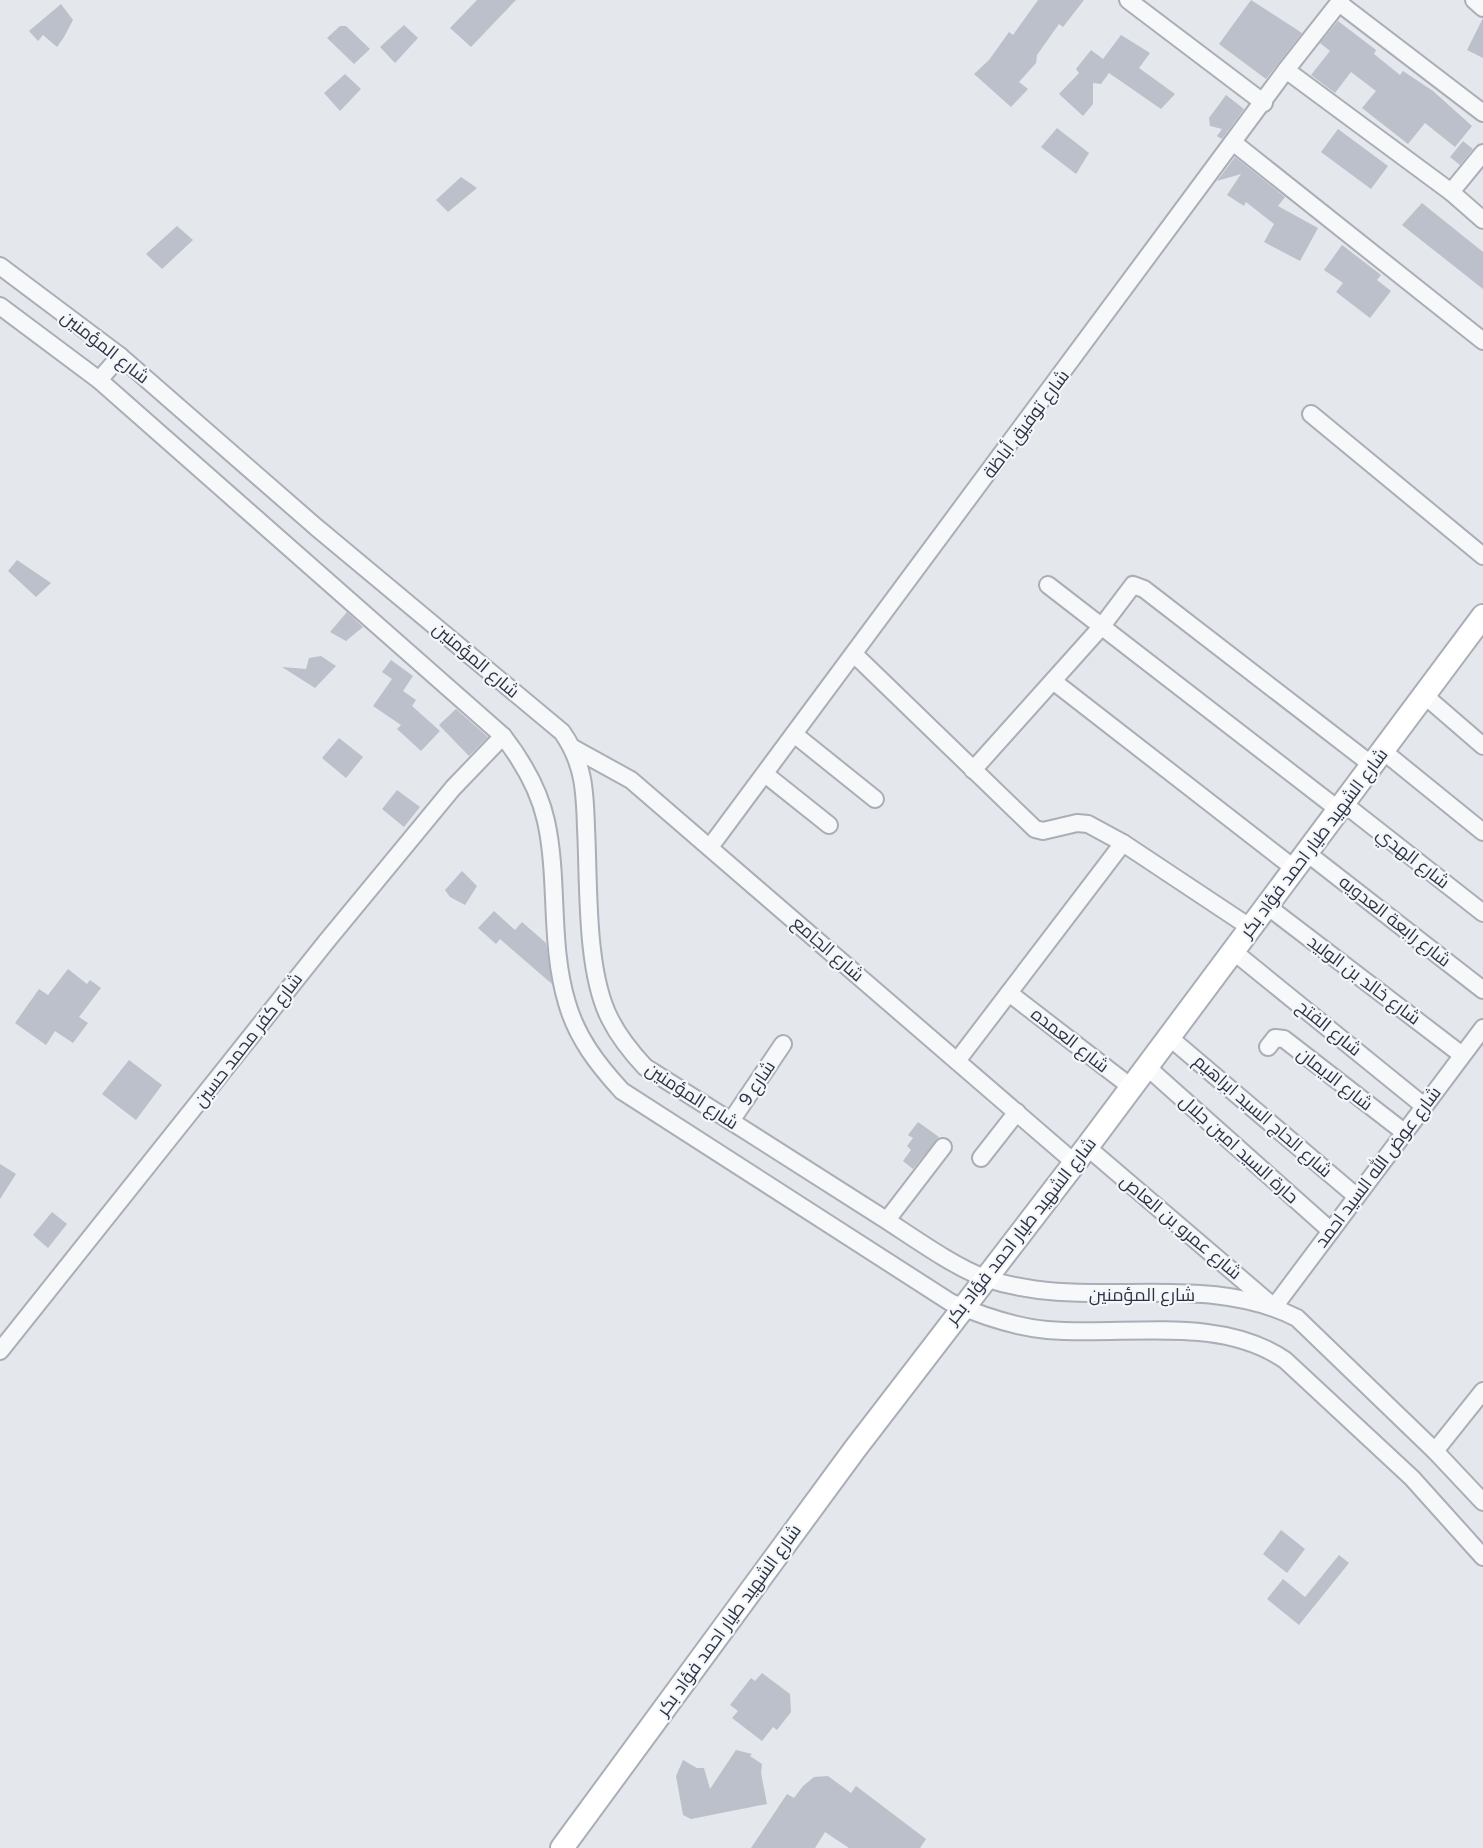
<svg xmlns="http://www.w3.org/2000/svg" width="1483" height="1848" font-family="Figtree,Cairo,sans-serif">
<rect width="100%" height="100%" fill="#e4e7ec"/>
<!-- building -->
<g fill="#bbc0ca">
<polygon points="477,0 516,0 471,47 450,28"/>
<polygon points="1038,0 1084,0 1063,27 1059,24 1037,55 1036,63 1019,82 1028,89 1011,107 974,74 989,60 1009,32 1013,35"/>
<polygon points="1251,0 1302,33 1266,79 1219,44"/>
<polygon points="61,4 73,20 64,37 57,47 43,35 38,41 29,31"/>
<polygon points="1483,18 1483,58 1467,50"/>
<polygon points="1338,21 1376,50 1374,54 1400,75 1403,71 1433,91 1472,126 1455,147 1425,123 1408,144 1362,108 1376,91 1351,72 1335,93 1311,75 1330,51 1320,43"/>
<polygon points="404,25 418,38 395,63 380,47"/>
<polygon points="340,26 346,26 370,49 354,64 327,38"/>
<polygon points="1121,35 1150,53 1139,68 1175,94 1161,109 1109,73 1101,84 1093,83 1093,104 1083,116 1059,94 1079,73 1076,69 1091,50 1103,59"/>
<polygon points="345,74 361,89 340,111 324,93"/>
<polygon points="1226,95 1244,109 1222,139 1217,136 1222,129 1210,126 1209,118"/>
<polygon points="1057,128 1089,153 1076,174 1041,147"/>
<polygon points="1338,129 1388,166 1371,189 1321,152"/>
<polygon points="1463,141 1473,149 1460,165 1450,157"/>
<polygon points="1235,157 1285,197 1278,206 1318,228 1300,261 1264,242 1274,224 1246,202 1244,206 1227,195 1241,174 1217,181"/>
<polygon points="461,177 477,188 448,212 436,200"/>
<polygon points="1422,203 1483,252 1483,289 1402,225"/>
<polygon points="177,226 193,240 162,269 146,254"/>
<polygon points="1342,245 1381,275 1377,280 1391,291 1370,318 1336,292 1343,283 1324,270"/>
<polygon points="17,560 51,583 36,597 8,571"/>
<polygon points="347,612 363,627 346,641 330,632"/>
<polygon points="321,656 336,666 315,688 282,667 306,669 309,658"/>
<polygon points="391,660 413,676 403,691 416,700 412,706 440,731 421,751 397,729 401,725 373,706 392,679 382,672"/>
<polygon points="456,709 488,737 469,756 439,725"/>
<polygon points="339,738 363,757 346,778 322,758"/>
<polygon points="397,790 420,807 404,827 382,809"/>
<polygon points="462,871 477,886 465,905 450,897 445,890"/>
<polygon points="494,911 515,930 522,922 546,943 552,984 500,939 496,944 478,928"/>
<polygon points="68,969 87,984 90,980 101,988 79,1017 88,1023 73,1043 55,1031 46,1045 15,1023 39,989 48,995"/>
<polygon points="129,1060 162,1085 136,1120 102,1094"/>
<polygon points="918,1122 939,1137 913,1169 903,1161 911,1150 907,1146 913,1138 908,1135"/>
<polygon points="0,1164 16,1174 0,1199"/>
<polygon points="52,1212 67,1224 48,1248 33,1235"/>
<polygon points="1281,1530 1305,1549 1287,1573 1263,1554"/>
<polygon points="1339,1555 1349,1563 1299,1625 1267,1599 1283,1579 1305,1597"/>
<polygon points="762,1673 790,1694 791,1712 777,1730 773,1727 762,1741 732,1718 738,1711 730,1705 751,1678 755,1681"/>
<polygon points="736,1750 752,1754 750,1756 762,1764 761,1773 767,1804 691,1819 683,1815 676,1776 683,1760 697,1768 704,1768 710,1789"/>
<polygon points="828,1776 851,1793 856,1786 926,1839 920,1848 849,1848 825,1832 815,1848 751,1848 787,1794 794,1798 803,1786 814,1777"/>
</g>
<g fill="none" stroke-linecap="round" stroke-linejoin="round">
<!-- street casing -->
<g stroke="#a9aeb7" stroke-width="20">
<g id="street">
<polyline points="1128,0 1264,103"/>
<polyline points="1474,0 1483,8"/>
<polyline points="1339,3 1483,113"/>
<polyline points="1286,70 1451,192 1483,220"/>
<polyline points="1234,143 1483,341"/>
<polyline points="1451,192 1483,153"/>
<path d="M0,266L120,356L316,527L562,732C584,763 585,792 586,828C589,882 585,971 610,1019C619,1037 631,1052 645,1067C721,1115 796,1162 872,1211C903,1230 951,1266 985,1278C1087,1313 1201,1269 1297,1318L1435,1451L1483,1502"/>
<path d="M0,306L99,380L503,736C523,762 539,789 546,821C559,880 549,944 567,1003C577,1038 598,1065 622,1091L950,1302C980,1315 1015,1327 1047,1330C1124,1337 1218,1314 1285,1360L1412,1478L1483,1557"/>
<polyline points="99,380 120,356"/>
<polyline points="1311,414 1483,556"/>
<polyline points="1048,585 1339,810"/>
<polyline points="854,654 1035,829 1043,831 1077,823 1088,824 1123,843 1251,928"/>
<polyline points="1053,681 1295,869"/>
<polyline points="1424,695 1483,746"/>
<polyline points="794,734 875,799"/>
<polyline points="573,748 631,780 1075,1163"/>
<polyline points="1383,751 1483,832"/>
<polyline points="973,770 1102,626 1133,585 1144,589 1372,765"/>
<polyline points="765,774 829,825"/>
<polyline points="1343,803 1483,913"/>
<polyline points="710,847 1286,70 1341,0"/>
<polyline points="1307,853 1483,990"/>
<polyline points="1267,906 1462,1055"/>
<polyline points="1233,951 1424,1106"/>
<polyline points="1009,993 1131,1087"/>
<polyline points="1169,1037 1356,1196"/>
<polyline points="1268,1047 1275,1038 1284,1039 1404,1132"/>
<polyline points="957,1061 1123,843"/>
<polyline points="1147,1067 1331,1231"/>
<polyline points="731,1121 783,1044"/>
<polyline points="1087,1147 1274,1307 1483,1028"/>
<polyline points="981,1158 1017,1112"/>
<polyline points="887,1220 943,1147"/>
<polyline points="0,1351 326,942 453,788 503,736"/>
<polyline points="1435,1451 1483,1391"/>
</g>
</g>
<!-- secondary casing -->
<g stroke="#a9aeb7" stroke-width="26">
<polyline id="secondary" points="562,1848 855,1449 1087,1147 1483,616"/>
</g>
<!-- street -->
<use href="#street" stroke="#f7f8fa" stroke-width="16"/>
<!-- secondary -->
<use href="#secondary" stroke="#fff" stroke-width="22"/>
</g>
<g text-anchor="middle" stroke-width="4.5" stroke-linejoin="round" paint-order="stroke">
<!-- street labels -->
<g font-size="18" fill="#2b3445" stroke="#f4f6f9">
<text transform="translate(105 347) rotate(38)" y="6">شارع المؤمنين</text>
<text transform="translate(1026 424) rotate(-53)" y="6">شارع توفيق أباظة</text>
<text transform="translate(476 660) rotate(40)" y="6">شارع المؤمنين</text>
<text transform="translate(1314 843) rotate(-53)" y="6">شارع الشهيد طيار احمد فؤاد بكر</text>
<text transform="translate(1413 858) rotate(38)" y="6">شارع الهدي</text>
<text transform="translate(1395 921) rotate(38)" y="6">شارع رابعة العدويه</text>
<text transform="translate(828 949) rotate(41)" y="6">شارع الجامع</text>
<text transform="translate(1364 980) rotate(37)" y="6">شارع خالد بن الوليد</text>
<text transform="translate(1329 1028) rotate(39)" y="6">شارع الفتح</text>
<text transform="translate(248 1040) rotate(-52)" y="6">شارع كفر محمد حسين</text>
<text transform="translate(1070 1040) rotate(38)" y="6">شارع العمده</text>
<text transform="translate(1335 1079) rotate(38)" y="6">شارع الايمان</text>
<text transform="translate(757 1083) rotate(-56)" y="6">شارع 9</text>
<text transform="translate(692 1096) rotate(33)" y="6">شارع المؤمنين</text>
<text transform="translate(1263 1116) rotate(41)" y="6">شارع الحاج السيد ابراهيم</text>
<text transform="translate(1239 1149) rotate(42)" y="6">حارة السيد امين جلال</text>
<text transform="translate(1378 1167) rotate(-53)" y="6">شارع عوض الله السيد احمد</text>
<text transform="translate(1181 1227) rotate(40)" y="6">شارع عمرو بن العاص</text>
<text transform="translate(1021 1231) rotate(-52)" y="6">شارع الشهيد طيار احمد فؤاد بكر</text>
<text x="1142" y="1301">شارع المؤمنين</text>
<text transform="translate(729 1620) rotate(-54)" y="6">شارع الشهيد طيار احمد فؤاد بكر</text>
</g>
</g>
</svg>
